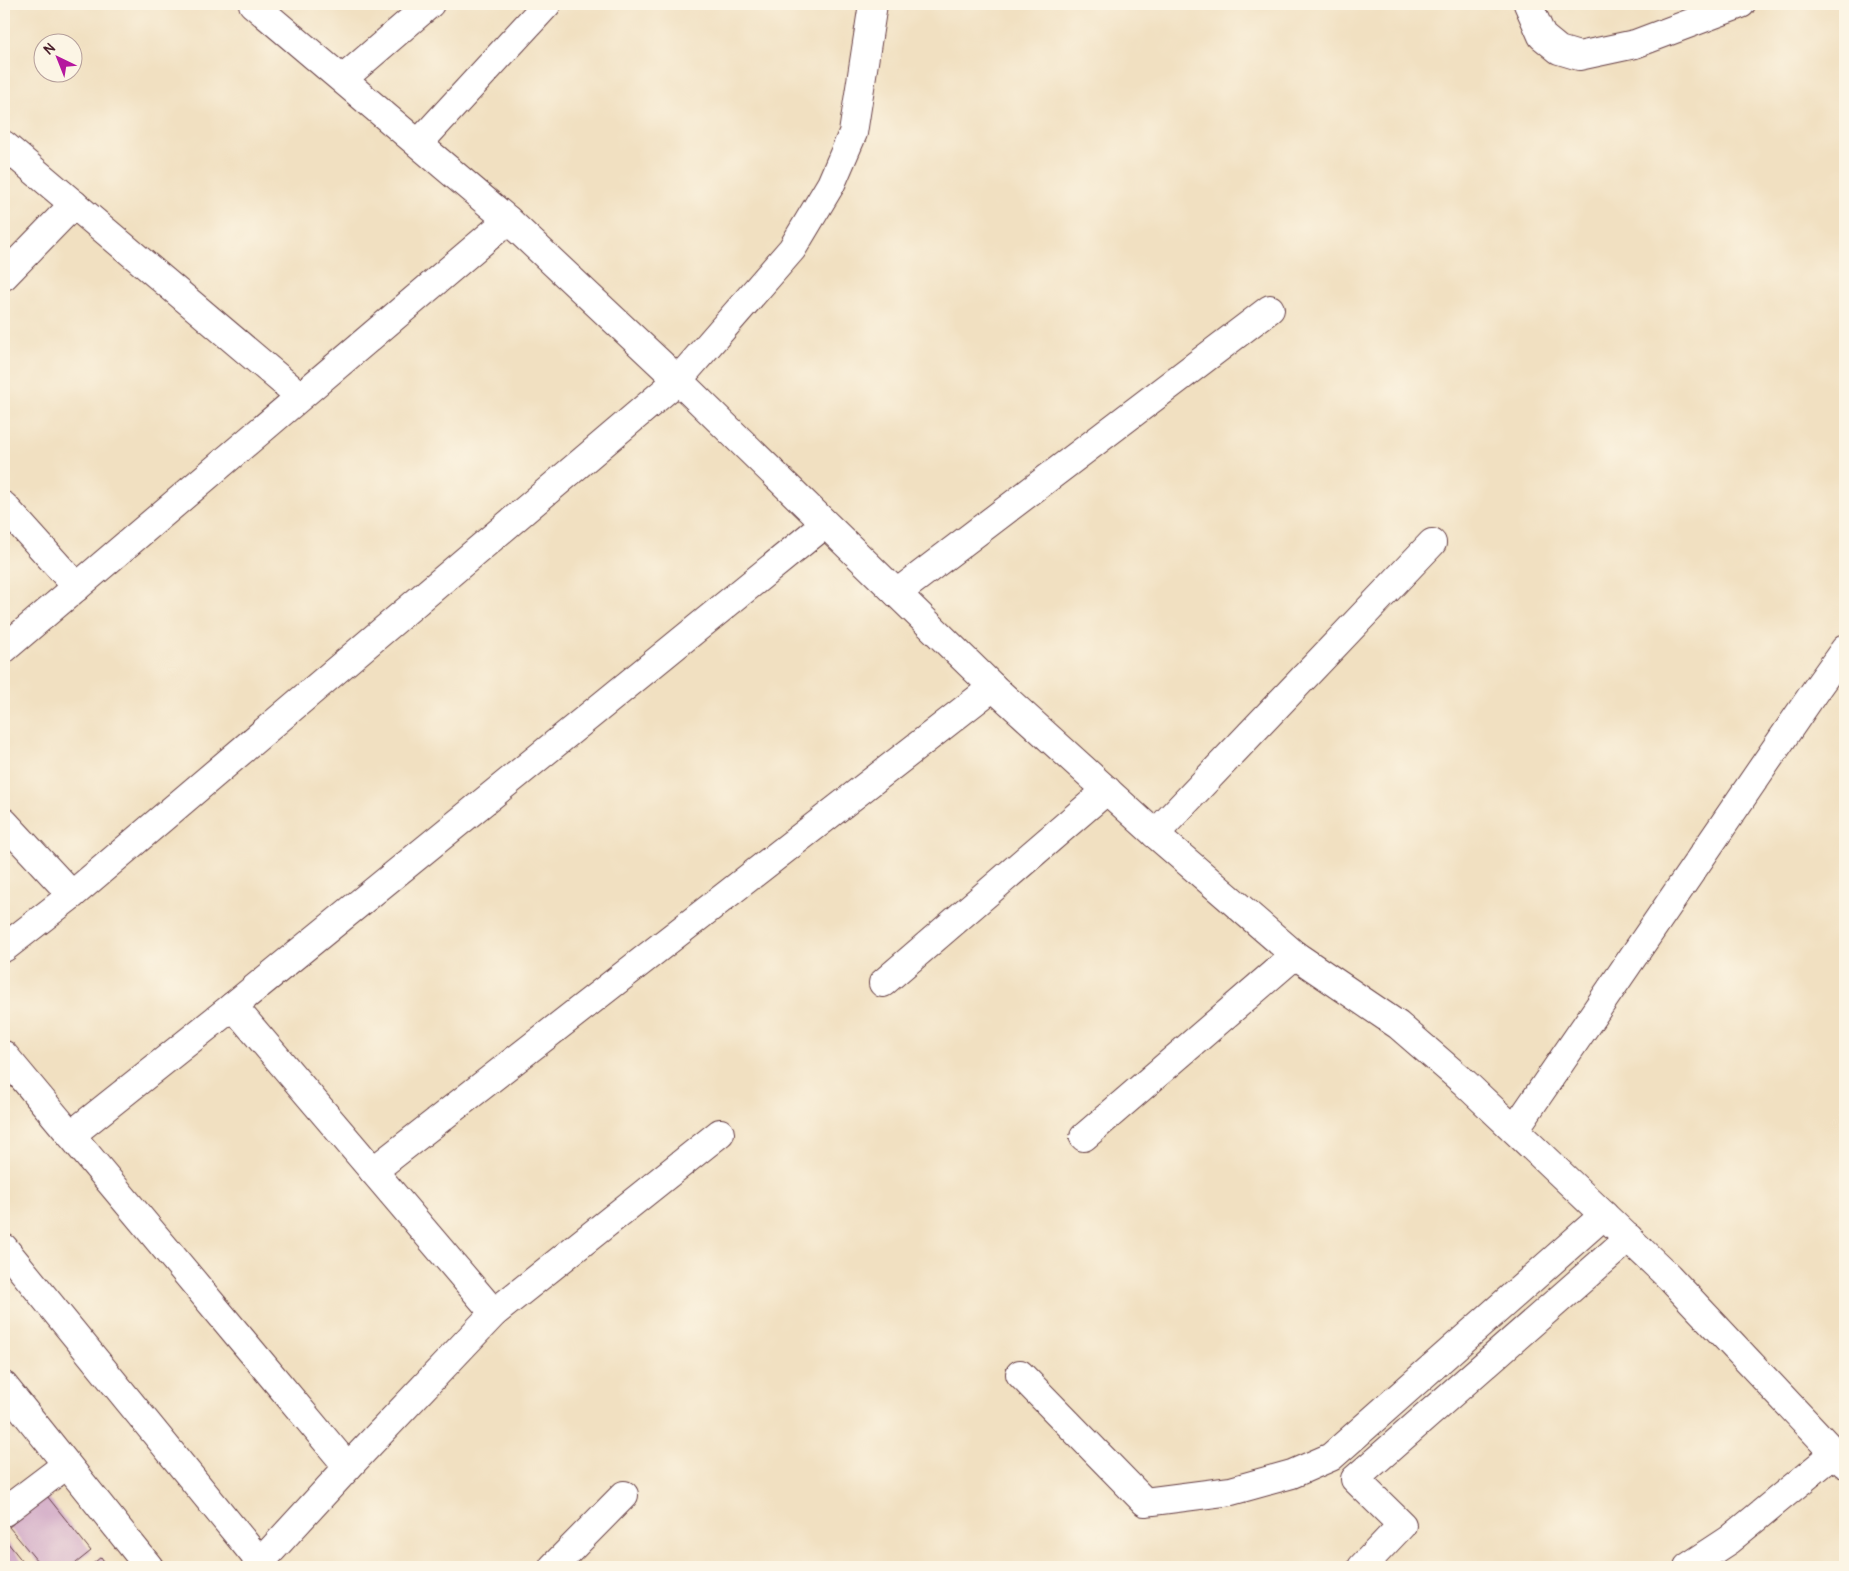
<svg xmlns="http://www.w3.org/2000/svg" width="1849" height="1571" font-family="Pangolin,sans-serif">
<rect width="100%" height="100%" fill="#fcf5e5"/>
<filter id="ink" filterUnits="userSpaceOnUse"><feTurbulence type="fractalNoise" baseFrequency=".02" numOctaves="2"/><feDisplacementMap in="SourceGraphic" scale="10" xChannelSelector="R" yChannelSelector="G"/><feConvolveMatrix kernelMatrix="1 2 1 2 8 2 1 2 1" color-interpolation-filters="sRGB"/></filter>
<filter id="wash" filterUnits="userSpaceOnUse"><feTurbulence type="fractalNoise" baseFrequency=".0096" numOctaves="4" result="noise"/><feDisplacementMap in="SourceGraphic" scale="20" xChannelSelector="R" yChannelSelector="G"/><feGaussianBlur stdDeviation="1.12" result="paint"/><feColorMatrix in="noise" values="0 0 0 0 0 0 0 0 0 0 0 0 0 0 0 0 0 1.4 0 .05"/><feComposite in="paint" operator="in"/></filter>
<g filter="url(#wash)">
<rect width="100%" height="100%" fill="#f1e0c1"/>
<g id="blocks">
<!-- building -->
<g fill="#cfa5c5">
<polygon points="47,1496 91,1551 71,1567 42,1567 9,1527"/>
<polygon points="4,1538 27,1567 4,1567"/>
<polygon points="101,1557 108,1567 89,1567"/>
</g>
</g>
</g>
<g filter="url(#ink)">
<use href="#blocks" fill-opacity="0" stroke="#633c42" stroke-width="1"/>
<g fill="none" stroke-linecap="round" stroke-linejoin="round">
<!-- minor casing -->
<g stroke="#633c42" stroke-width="30">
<g id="minor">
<polyline points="253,4 508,220 678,380 993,687 1155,834 1295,955 1398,1025 1465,1083 1668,1276 1845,1464"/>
<polyline points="1528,4 1542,36 1559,50 1579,56 1635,44 1741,4"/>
<polyline points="343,79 430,4"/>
<polyline points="419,143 547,4"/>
<polyline points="4,145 300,396"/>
<polyline points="4,276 74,204"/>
<polyline points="4,506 77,587"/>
<polyline points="897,593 1270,309"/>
<polyline points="4,649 508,220"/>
<polyline points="4,822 72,895"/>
<polyline points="1155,834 1432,543"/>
<polyline points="4,948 72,895 678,380 792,249 831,184 853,133 873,4"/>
<polyline points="883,983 1107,790"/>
<polyline points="233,1006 494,1313"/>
<polyline points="4,1055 348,1467"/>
<polyline points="1515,1129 1817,688 1845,649"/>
<polyline points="71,1135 233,1006 825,524"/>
<polyline points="1084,1137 1295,955"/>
<polyline points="373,1171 993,687"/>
<polyline points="4,1248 261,1563"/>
<polyline points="1020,1374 1145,1502 1231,1491 1292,1474 1331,1457 1604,1215"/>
<polyline points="4,1386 149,1567"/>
<polyline points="4,1512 66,1465"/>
<polyline points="256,1567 348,1467 494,1313 720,1133"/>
<polyline points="553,1567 624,1495"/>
<polyline points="1362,1567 1402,1525 1355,1479 1629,1238"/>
<polyline points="1688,1567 1729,1540 1835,1453"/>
</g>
</g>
<!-- minor -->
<use href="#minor" stroke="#fff" stroke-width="28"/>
</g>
</g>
<!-- margin -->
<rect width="1849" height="1571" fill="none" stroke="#fcf5e5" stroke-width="20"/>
<!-- north arrow -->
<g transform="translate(58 58) rotate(317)"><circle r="24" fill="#fcf5e5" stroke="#b59f9b"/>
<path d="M0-4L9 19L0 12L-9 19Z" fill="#b5179e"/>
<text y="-8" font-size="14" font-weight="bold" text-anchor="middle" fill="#4a1f2b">N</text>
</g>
</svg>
